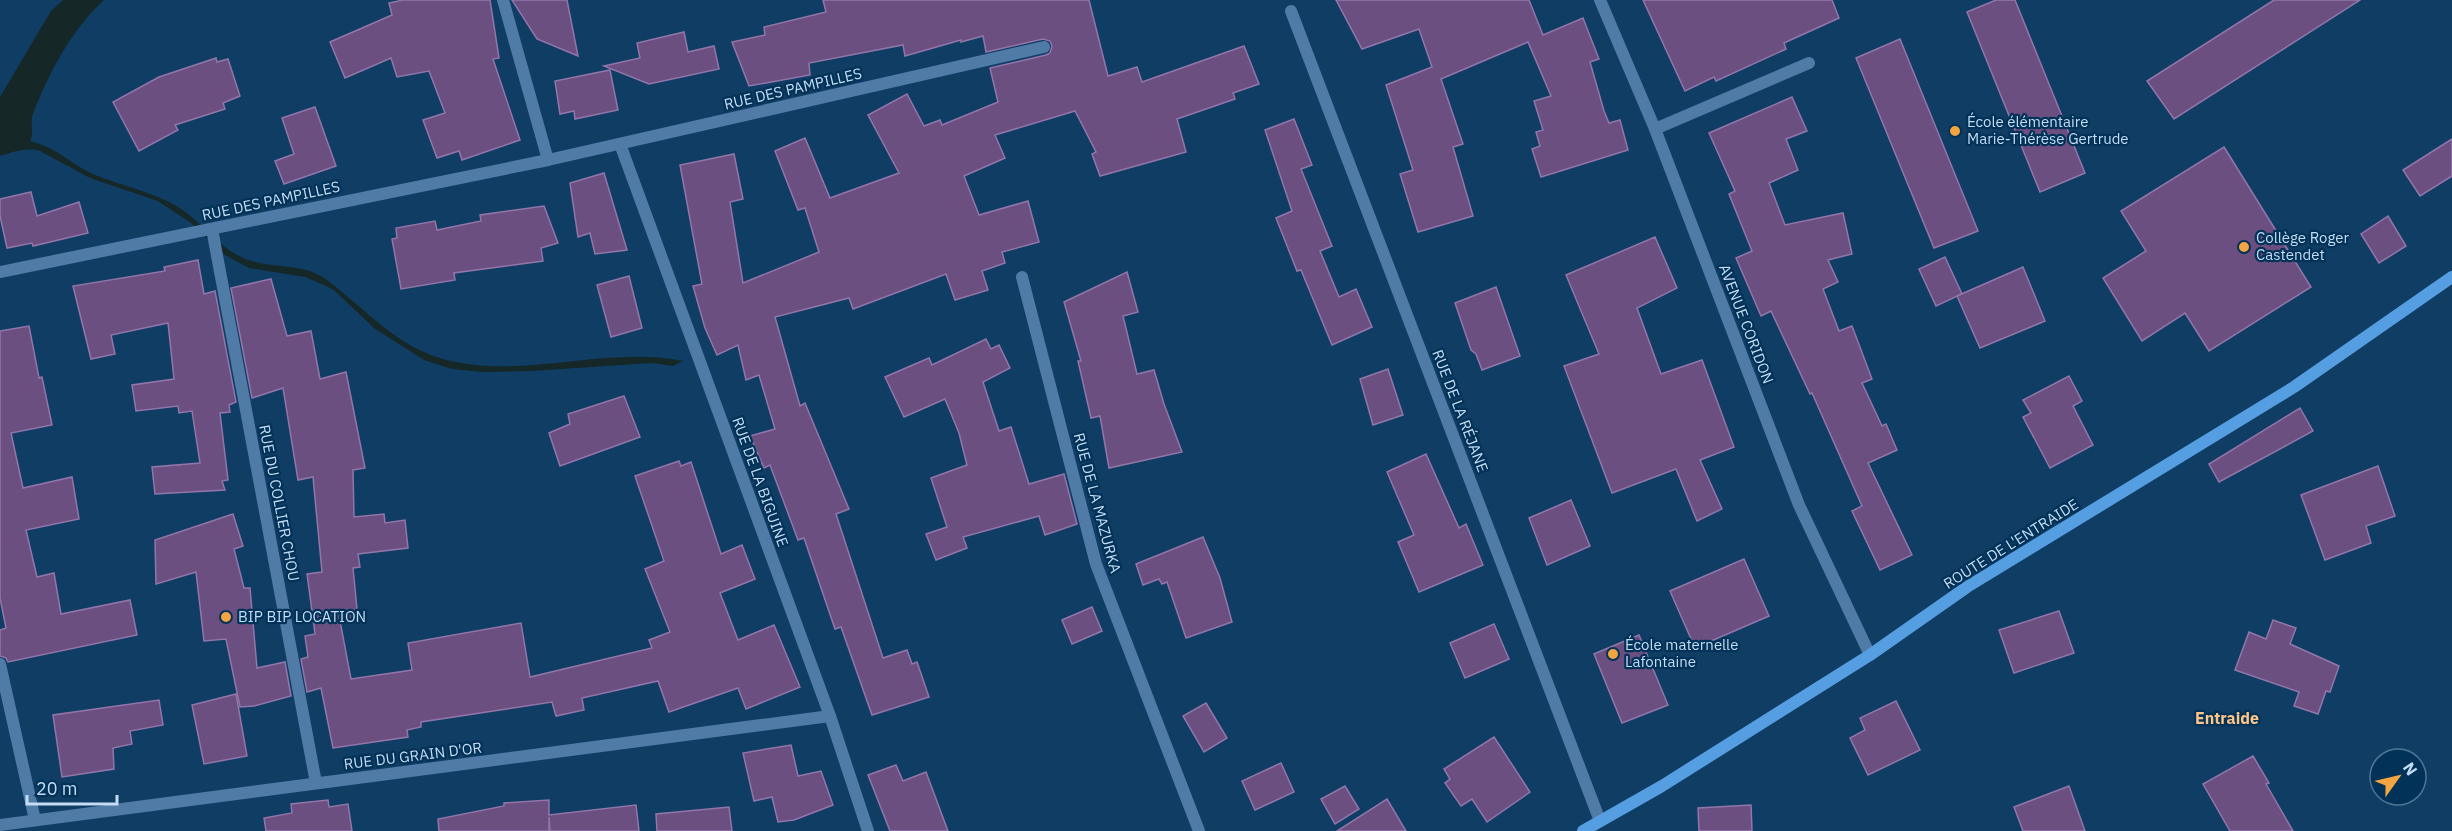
<svg xmlns="http://www.w3.org/2000/svg" width="2452" height="831" font-family="'IBM Plex Sans',sans-serif">
<rect width="100%" height="100%" fill="#103d64"/>
<!-- water -->
<path fill="#152726" d="M63,0H104C72,29 48,74 33,114C29,123 35,132 30,141C58,148 69,163 93,174C121,186 151,191 178,207C201,221 216,245 241,257C267,270 301,262 324,278C360,304 389,339 431,355C512,385 600,344 683,361L673,366L652,363L531,371L483,372L452,369L424,360L374,328L334,290L324,285L305,277L249,268L225,255L191,223L158,201L90,178L40,151C26,147 14,152 0,156V97L51,11Z"/>
<!-- building -->
<g fill="#6b4f81" stroke="#9276aa" stroke-width="1.5">
<polygon points="403,0 490,0 499,58 493,59 520,140 462,160 459,151 437,158 423,120 445,113 429,71 397,77 391,58 345,78 330,42 392,15 389,3"/>
<polygon points="512,0 567,0 578,56 537,39"/>
<polygon points="823,0 1089,0 1108,76 1137,67 1142,82 1244,46 1259,84 1233,93 1235,99 1177,119 1186,152 1100,176 1092,154 1096,152 1075,111 995,135 1005,158 964,176 979,215 1028,201 1039,242 1002,252 1005,263 982,271 988,290 955,300 946,274 853,309 849,298 775,317 800,406 805,403 849,509 836,514 883,658 907,650 912,664 917,662 929,697 872,715 841,627 835,629 804,538 798,540 770,465 764,468 750,436 775,429 759,375 746,380 738,345 717,355 705,328 693,286 702,284 680,165 734,154 743,199 730,202 743,283 819,252 805,208 798,210 775,151 805,138 830,198 899,173 868,115 907,94 924,126 940,120 942,125 998,102 990,68 1046,55 1050,53 1052,46 1050,41 1043,39 986,52 983,36 961,42 961,40 905,56 903,45 809,63 810,75 749,86 732,42 765,35 764,27 826,12"/>
<polygon points="1336,0 1529,0 1543,35 1583,18 1599,59 1590,62 1604,111 1609,123 1620,120 1628,150 1541,177 1532,149 1540,146 1536,132 1543,130 1534,101 1551,96 1528,42 1441,79 1463,144 1453,147 1473,216 1418,232 1400,174 1413,170 1386,85 1432,67 1419,29 1362,49"/>
<polygon points="1643,0 1832,0 1839,18 1784,43 1786,49 1716,81 1714,77 1685,91"/>
<polygon points="1996,0 2015,0 2085,173 2040,192 1967,12"/>
<polygon points="2274,0 2360,0 2174,119 2147,81"/>
<polygon points="684,32 688,52 714,46 719,69 649,84 604,66 640,58 637,43"/>
<polygon points="1900,39 1978,231 1934,248 1856,58"/>
<polygon points="216,58 217,62 228,59 240,96 223,103 225,109 175,125 178,130 139,151 113,102 159,77"/>
<polygon points="610,70 618,110 575,119 574,111 560,114 555,81"/>
<polygon points="1792,97 1807,131 1786,139 1798,170 1769,183 1785,225 1843,213 1852,254 1828,260 1838,282 1823,289 1839,331 1852,326 1872,379 1862,383 1882,426 1886,424 1897,450 1868,463 1912,555 1880,570 1852,511 1862,506 1812,393 1810,394 1771,311 1761,316 1736,258 1752,251 1729,194 1735,191 1709,133"/>
<polygon points="315,107 336,166 284,184 275,161 294,154 282,118"/>
<polygon points="1294,119 1312,165 1301,169 1332,246 1320,251 1339,297 1356,289 1372,327 1332,345 1301,270 1297,271 1276,218 1292,211 1265,130"/>
<polygon points="2452,139 2452,176 2420,196 2403,170"/>
<polygon points="2224,147 2311,287 2209,351 2185,313 2142,341 2103,278 2146,251 2121,211"/>
<polygon points="604,173 627,250 595,254 590,233 578,237 570,183"/>
<polygon points="31,192 37,216 79,202 88,233 33,246 32,243 7,248 0,216 0,199"/>
<polygon points="544,206 558,243 541,248 543,261 454,273 455,280 401,289 392,239 397,238 396,228 435,221 437,230 481,221 480,215"/>
<polygon points="2388,216 2406,246 2379,263 2361,234"/>
<polygon points="1655,237 1677,288 1637,308 1661,374 1702,360 1734,447 1700,460 1722,509 1697,521 1676,469 1612,493 1564,366 1599,354 1566,275"/>
<polygon points="1945,257 1962,294 1936,306 1919,269"/>
<polygon points="198,260 204,294 215,291 236,402 229,405 230,412 220,413 228,480 222,481 225,490 155,494 152,467 200,463 192,411 179,413 178,406 136,411 132,385 174,379 168,323 111,335 115,354 91,359 73,286 165,271 164,267"/>
<polygon points="2023,267 2045,321 1980,348 1957,296"/>
<polygon points="1127,272 1138,312 1123,316 1137,374 1154,370 1164,404 1182,452 1109,468 1100,416 1091,418 1078,361 1081,361 1064,302"/>
<polygon points="629,276 642,328 611,337 597,285"/>
<polygon points="271,279 287,336 311,331 320,379 346,372 365,468 353,470 354,517 384,514 385,523 405,520 408,548 358,554 360,567 353,568 358,619 340,621 351,679 412,670 408,643 521,623 530,677 652,648 649,640 670,632 645,569 664,561 635,476 679,461 681,466 691,462 721,554 742,545 750,566 755,579 720,593 738,640 774,625 800,687 746,709 738,688 669,712 658,681 582,698 584,710 556,716 552,702 421,722 421,727 407,730 408,737 333,748 321,688 307,692 301,659 308,657 305,636 315,634 307,574 322,572 313,477 298,480 283,388 252,398 231,288"/>
<polygon points="1496,287 1520,356 1482,370 1476,354 1471,350 1455,303"/>
<polygon points="29,326 39,378 42,377 52,425 11,433 23,488 72,477 79,519 26,530 37,577 54,573 61,614 130,600 137,635 8,662 6,658 0,656 0,630 6,628 0,598 0,331"/>
<polygon points="986,339 991,349 999,345 1010,368 983,382 999,431 1011,427 1029,484 1064,474 1077,524 1045,535 1039,516 963,537 967,548 936,560 926,534 947,527 931,478 967,465 959,433 945,399 904,417 885,377 929,358 932,365"/>
<polygon points="1388,369 1403,415 1373,425 1360,379"/>
<polygon points="2069,376 2082,401 2073,406 2093,445 2050,468 2023,417 2031,413 2023,400"/>
<polygon points="624,396 640,437 560,466 549,433 570,424 568,414"/>
<polygon points="2300,408 2313,431 2219,482 2209,464"/>
<polygon points="1426,454 1459,528 1466,524 1483,565 1419,592 1398,542 1414,535 1387,472"/>
<polygon points="2378,466 2395,516 2366,526 2371,543 2325,560 2301,495"/>
<polygon points="1571,500 1590,546 1547,565 1529,518"/>
<polygon points="233,514 243,546 234,549 244,588 250,588 257,668 285,662 291,696 254,706 240,707 226,639 204,641 196,572 156,584 155,540"/>
<polygon points="1203,537 1220,578 1232,622 1186,638 1167,582 1162,584 1159,579 1143,585 1136,564"/>
<polygon points="1744,559 1769,616 1695,648 1670,591"/>
<polygon points="1092,607 1102,631 1072,644 1062,620"/>
<polygon points="2059,611 2074,653 2014,673 1999,630"/>
<polygon points="2273,620 2296,628 2290,644 2339,666 2330,692 2326,691 2318,714 2294,706 2299,692 2235,670 2249,632 2266,639"/>
<polygon points="1494,624 1509,659 1465,678 1450,643"/>
<polygon points="1639,635 1668,705 1622,723 1594,654"/>
<polygon points="236,694 247,756 204,764 192,705"/>
<polygon points="159,700 163,725 130,731 132,744 113,748 114,769 62,777 53,715"/>
<polygon points="1896,701 1920,750 1868,775 1850,738 1865,730 1860,718"/>
<polygon points="1206,703 1227,738 1204,752 1183,716"/>
<polygon points="1494,737 1530,792 1487,822 1472,799 1461,806 1445,783 1450,779 1444,769"/>
<polygon points="791,745 798,776 821,771 833,805 794,820 778,822 772,797 754,801 743,753"/>
<polygon points="2253,756 2269,783 2266,784 2293,831 2230,831 2203,784"/>
<polygon points="1281,763 1294,792 1255,810 1242,781"/>
<polygon points="896,765 903,781 926,772 948,831 890,831 868,775"/>
<polygon points="1345,786 1359,809 1335,824 1321,799"/>
<polygon points="2069,786 2085,831 2023,831 2014,807"/>
<polygon points="1387,799 1406,831 1337,831"/>
<polygon points="328,800 329,807 348,804 352,831 266,831 264,818 292,813 291,804"/>
<polygon points="549,800 549,815 636,805 639,831 550,831 549,817 549,831 439,831 438,819 504,806 504,803"/>
<polygon points="1751,805 1752,831 1699,831 1698,808"/>
<polygon points="729,807 732,831 657,831 656,814"/>
</g>
<g fill="none" stroke-linecap="round" stroke-linejoin="round">
<!-- street -->
<g stroke="#4f7ba6" stroke-width="12">
<polyline points="503,0 548,160"/>
<polyline points="1600,0 1655,129 1799,505 1870,655"/>
<polyline points="1291,11 1600,821"/>
<polyline points="1655,129 1809,63"/>
<polyline points="620,144 830,716 868,831"/>
<polyline points="212,229 316,783"/>
<polyline points="0,272 548,160 1044,47"/>
<polyline points="1022,277 1096,564 1199,831"/>
<polyline points="0,664 35,820"/>
<polyline points="0,825 830,716"/>
</g>
<!-- secondary -->
<polyline stroke="#569ee2" stroke-width="12" points="1583,831 1662,786 1870,655 1967,587 2294,387 2452,277"/>
</g>
<!-- markers -->
<g fill="#f2a541" stroke="#023258" stroke-width="2">
<circle cx="1955" cy="131" r="6"/>
<circle cx="2244" cy="247" r="6"/>
<circle cx="226" cy="617" r="6"/>
<circle cx="1613" cy="654" r="6"/>
</g>
<g text-anchor="middle" stroke-width="4.5" stroke-linejoin="round" paint-order="stroke">
<!-- street labels -->
<g font-size="15" fill="#c4dcf4" stroke="#023258">
<text transform="translate(793 89) rotate(-13)" y="5">RUE DES PAMPILLES</text>
<text transform="translate(271 201) rotate(-12)" y="5">RUE DES PAMPILLES</text>
<text transform="translate(1746 324) rotate(69)" y="5">AVENUE CORIDON</text>
<text transform="translate(1460 411) rotate(69)" y="5">RUE DE LA RÉJANE</text>
<text transform="translate(760 482) rotate(70)" y="5">RUE DE LA BIGUINE</text>
<text transform="translate(279 503) rotate(79)" y="5">RUE DU COLLIER CHOU</text>
<text transform="translate(1097 503) rotate(75)" y="5">RUE DE LA MAZURKA</text>
<text transform="translate(2011 544) rotate(-32)" y="5">ROUTE DE L'ENTRAIDE</text>
<text transform="translate(413 756) rotate(-7)" y="5">RUE DU GRAIN D'OR</text>
</g>
<!-- poi labels -->
<g font-size="15" fill="#c4dcf4" stroke="#023258" text-anchor="start">
<text x="1967" y="127">École élémentaire<tspan x="1967" dy="17">Marie-Thérèse Gertrude</tspan></text>
<text x="2256" y="243">Collège Roger<tspan x="2256" dy="17">Castendet</tspan></text>
<text x="238" y="622">BIP BIP LOCATION</text>
<text x="1625" y="650">École maternelle<tspan x="1625" dy="17">Lafontaine</tspan></text>
</g>
<!-- neighbourhood labels -->
<g font-size="16" font-weight="bold" fill="#fdc689" stroke="#023258">
<text x="2227" y="724">Entraide</text>
</g>
</g>
<!-- north arrow -->
<g transform="translate(2398 777) rotate(56)"><circle r="28" fill="#023258" stroke="#507696" stroke-width="1.5"/>
<path d="M0-4.5L10 22L0 15L-10 22Z" fill="#f2a541"/>
<text y="-9" font-size="16" font-weight="bold" text-anchor="middle" fill="#c4dcf4">N</text>
</g>
<!-- scale -->
<path d="M27 795v9h90v-9" fill="none" stroke="#c4dcf4" stroke-width="3"/>
<text x="36" y="795" font-size="18" fill="#c4dcf4" stroke="#023258" stroke-width="4.5" paint-order="stroke">20 m</text>
</svg>
